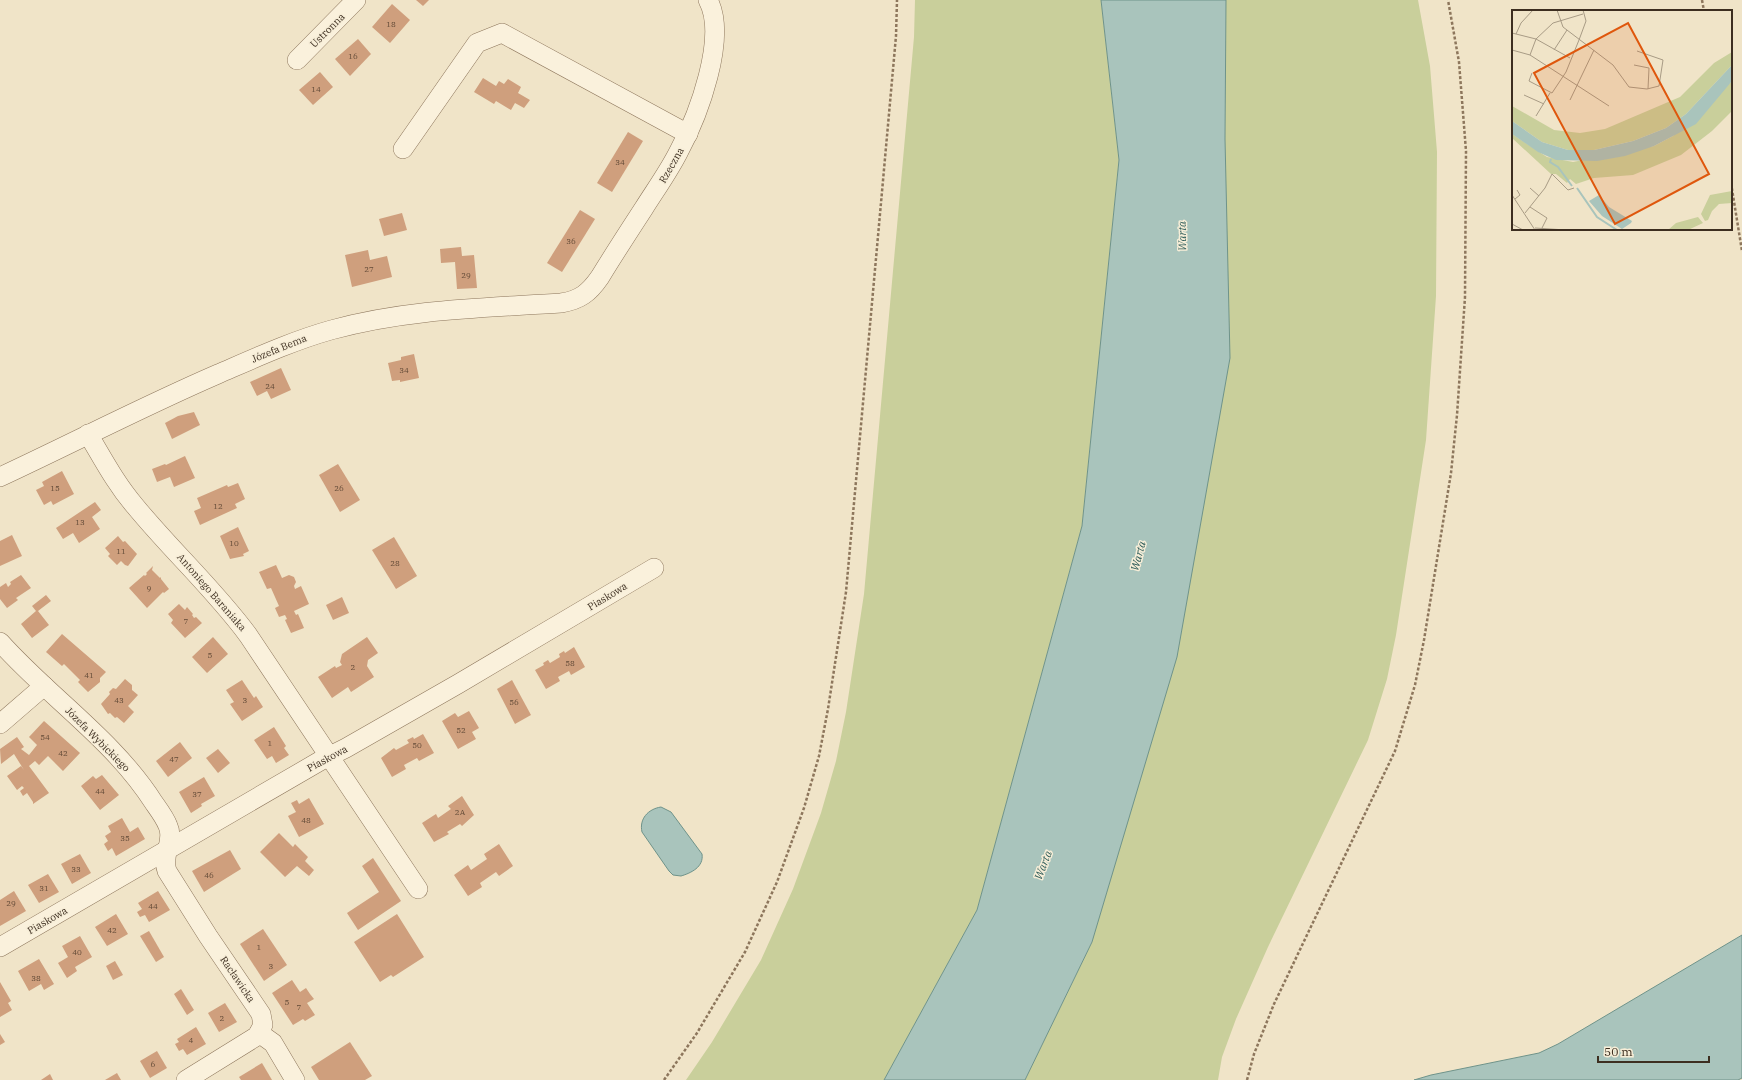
<svg xmlns="http://www.w3.org/2000/svg" width="1742" height="1080" font-family="'IBM Plex Serif',serif">
<rect width="100%" height="100%" fill="#f0e4c8"/>
<!-- green -->
<g fill="#c9cf9b">
<polygon points="915,0 1101,0 1119,160 1082,526 977,910 884,1080 686,1080 712,1042 761,960 793,889 821,813 836,761 846,712 864,594 914,37"/>
<polygon points="1226,0 1418,0 1430,66 1437,152 1436,296 1426,440 1396,635 1387,679 1368,740 1268,947 1236,1019 1222,1057 1218,1080 1025,1080 1092,942 1225,139"/>
</g>
<!-- water -->
<g fill="#a9c4bc" stroke="#6f938a">
<polygon points="1101,0 1226,0 1225,139 1230,358 1177,657 1092,942 1025,1080 884,1080 977,910 1082,526 1119,160"/>
<path d="M661,807L671,812L702,854C704,867 691,873 681,876L673,875L669,871L642,832C639,819 648,809 661,807Z"/>
<polygon points="1742,935 1742,1078 1738,1080 1414,1080 1431,1075 1539,1053 1558,1044"/>
</g>
<!-- building -->
<g fill="#cf9f7d">
<polygon points="416,0 429,0 423,6"/>
<polygon points="392,4 410,20 390,43 372,27"/>
<polygon points="358,39 371,54 350,76 335,59"/>
<polygon points="320,72 333,87 313,105 299,90"/>
<polygon points="483,78 496,86 499,81 504,84 508,79 521,87 518,93 530,100 524,108 515,103 511,110 496,101 494,104 474,92"/>
<polygon points="628,132 643,141 612,192 597,183"/>
<polygon points="580,210 595,219 562,272 547,263"/>
<polygon points="402,213 407,230 384,236 379,219"/>
<polygon points="461,247 462,256 474,255 477,288 457,289 455,262 441,263 440,249"/>
<polygon points="368,250 370,260 387,256 392,277 352,287 345,255"/>
<polygon points="414,354 419,378 400,382 400,380 392,381 388,363 401,360 401,357"/>
<polygon points="281,368 291,390 271,399 267,391 257,396 250,382"/>
<polygon points="194,412 200,425 172,439 165,423 178,416"/>
<polygon points="185,456 195,478 174,487 170,477 157,482 152,469 165,464 166,465"/>
<polygon points="338,464 360,500 340,512 319,475"/>
<polygon points="62,471 74,494 53,505 51,501 44,505 36,490 44,486 42,482"/>
<polygon points="238,483 245,499 235,504 237,508 200,525 194,511 201,508 197,498 227,485 228,487"/>
<polygon points="95,502 101,510 92,517 100,529 79,543 73,533 63,539 56,528"/>
<polygon points="238,527 249,551 243,554 244,556 230,559 220,536"/>
<polygon points="12,535 22,556 0,566 0,541"/>
<polygon points="118,536 123,542 125,541 137,554 128,566 125,565 121,561 117,565 108,556 110,554 105,548"/>
<polygon points="394,537 417,576 396,589 372,550"/>
<polygon points="276,565 282,578 289,575 294,577 296,582 294,586 295,589 301,586 309,604 294,611 296,615 298,614 304,628 291,633 285,620 287,619 285,615 279,617 275,608 279,606 271,588 267,589 259,572"/>
<polygon points="153,566 152,570 160,578 161,577 161,579 169,589 164,593 163,592 147,608 129,588 144,575 145,576 147,574 146,573"/>
<polygon points="21,575 31,588 16,598 18,600 7,608 0,599 0,587 6,583 8,587 11,584 10,582"/>
<polygon points="46,595 51,601 38,611 49,625 32,638 21,624 36,611 32,606"/>
<polygon points="342,597 349,613 333,620 326,605"/>
<polygon points="179,604 185,610 187,607 193,614 192,615 194,618 196,617 202,623 185,638 171,623 173,620 168,614"/>
<polygon points="62,634 106,672 100,678 100,682 88,692 78,682 80,680 64,664 62,666 46,652"/>
<polygon points="213,637 228,654 207,673 192,657"/>
<polygon points="367,637 378,653 368,660 367,666 374,677 351,692 348,687 332,698 318,677 335,666 336,668 342,665 340,662 342,654"/>
<polygon points="574,647 585,667 571,675 569,671 558,677 560,681 546,689 535,670 544,665 543,663 548,660 550,663 560,657 559,654 564,651 565,653"/>
<polygon points="125,679 132,685 132,690 138,695 128,706 134,712 124,723 117,717 115,718 110,713 108,714 101,704 110,694 109,692 113,688 116,689"/>
<polygon points="242,680 254,698 256,696 263,707 242,721 230,704 234,702 226,690"/>
<polygon points="512,680 531,715 515,724 497,689"/>
<polygon points="469,711 479,728 472,732 476,739 458,749 442,721 455,713 458,717"/>
<polygon points="44,721 80,753 63,771 48,756 39,765 35,761 29,766 49,793 33,804 33,802 27,793 23,796 20,791 24,788 22,786 17,790 7,776 21,766 24,770 14,754 1,764 0,749 17,737 24,747 21,749 29,755 37,745 29,737"/>
<polygon points="274,727 286,746 284,748 289,755 276,763 272,756 267,759 254,740"/>
<polygon points="423,734 434,753 419,761 417,758 404,765 406,769 392,777 381,758 394,748 396,750 409,743 407,740 413,737 414,739"/>
<polygon points="180,742 192,758 168,777 156,761"/>
<polygon points="218,749 230,763 218,773 206,758"/>
<polygon points="102,775 119,795 100,810 81,786 93,776 96,779"/>
<polygon points="204,777 215,796 201,804 202,806 191,813 179,792"/>
<polygon points="462,796 474,815 462,826 460,824 447,832 449,834 434,842 422,823 436,814 438,818 451,809 448,806"/>
<polygon points="309,798 324,824 299,837 288,816 296,812 291,803 297,800 299,804"/>
<polygon points="122,818 130,832 138,827 145,839 116,856 112,848 108,851 104,844 108,841 105,836 111,832 108,826"/>
<polygon points="279,833 293,847 295,844 308,857 305,861 314,870 309,876 297,866 285,877 260,852"/>
<polygon points="499,844 513,866 499,876 496,872 480,883 482,887 468,896 454,875 468,865 471,870 487,859 484,854"/>
<polygon points="230,850 241,869 204,892 192,871"/>
<polygon points="80,854 91,873 72,884 61,864"/>
<polygon points="373,858 401,901 358,930 347,913 379,892 362,866"/>
<polygon points="48,874 59,892 39,903 28,885"/>
<polygon points="14,891 26,911 0,926 0,900"/>
<polygon points="158,891 170,910 149,922 145,915 140,917 137,912 142,909 138,903"/>
<polygon points="116,914 128,934 107,946 95,927"/>
<polygon points="397,914 424,957 393,977 391,975 380,982 354,942"/>
<polygon points="263,929 287,965 264,981 240,944"/>
<polygon points="149,931 164,957 156,962 140,936"/>
<polygon points="80,936 92,957 75,967 77,971 67,978 58,963 68,957 62,946"/>
<polygon points="39,959 54,984 44,990 41,984 29,991 18,971"/>
<polygon points="115,961 123,975 113,980 106,966"/>
<polygon points="292,980 300,992 306,988 310,994 314,999 307,1003 315,1015 305,1021 303,1019 293,1025 272,993"/>
<polygon points="0,982 11,1001 8,1003 12,1010 0,1017"/>
<polygon points="181,989 194,1010 187,1015 174,994"/>
<polygon points="225,1003 237,1022 219,1032 208,1013"/>
<polygon points="196,1027 206,1044 187,1055 183,1049 179,1051 175,1044 179,1042 177,1039"/>
<polygon points="0,1034 5,1042 0,1045"/>
<polygon points="350,1042 372,1076 365,1080 319,1080 311,1067"/>
<polygon points="157,1051 167,1068 150,1078 140,1061"/>
<polygon points="262,1063 272,1080 241,1080 239,1077"/>
<polygon points="117,1073 121,1080 105,1080"/>
<polygon points="50,1074 53,1080 41,1080"/>
</g>
<g fill="none" stroke-linecap="round" stroke-linejoin="round">
<!-- minor casing -->
<g stroke="#8d765c" stroke-width="20">
<g id="minor">
<polyline points="297,60 356,0"/>
<polyline points="403,149 477,43 502,33 688,134"/>
<path d="M88,434C103,459 116,484 135,506C171,550 214,589 248,635L418,889"/>
<path d="M0,477C73,443 144,406 218,374C255,358 292,341 331,330C406,309 484,308 561,303C580,300 589,293 600,277C614,254 629,231 644,208C656,189 669,171 679,151C698,116 728,37 708,0"/>
<path d="M0,642C49,697 114,740 154,803C159,810 165,818 168,826C175,841 161,855 167,871L208,936L261,1014L263,1025L257,1036L186,1080"/>
<polyline points="0,724 44,686"/>
<polyline points="0,947 320,761 346,748 458,684 654,568"/>
<polyline points="259,1033 273,1043 295,1080"/>
</g>
</g>
<!-- path -->
<g stroke="#8d765c" stroke-width="2.5" stroke-dasharray="3 2" stroke-linecap="butt">
<polyline points="1702,0 1704,11"/>
<polyline points="1731,183 1742,251"/>
<polyline points="664,1080 697,1033 745,952 777,882 804,808 819,756 828,709 846,592 896,36 897,0"/>
<polyline points="1247,1080 1254,1054 1274,1004 1395,751 1415,685 1424,640 1451,473 1457,415 1465,297 1466,151 1459,62 1448,0"/>
</g>
<!-- minor -->
<use href="#minor" stroke="#faf1dc" stroke-width="19"/>
</g>
<g text-anchor="middle" stroke-width="3" stroke-linejoin="round" paint-order="stroke">
<!-- number labels -->
<g font-size="8" fill="#624a37">
<text x="391" y="27">18</text>
<text x="353" y="59">16</text>
<text x="316" y="92">14</text>
<text x="620" y="165">34</text>
<text x="571" y="244">36</text>
<text x="369" y="272">27</text>
<text x="466" y="278">29</text>
<text x="404" y="373">34</text>
<text x="270" y="389">24</text>
<text x="55" y="491">15</text>
<text x="339" y="491">26</text>
<text x="218" y="509">12</text>
<text x="80" y="525">13</text>
<text x="234" y="546">10</text>
<text x="121" y="554">11</text>
<text x="395" y="566">28</text>
<text x="149" y="591">9</text>
<text x="186" y="624">7</text>
<text x="210" y="658">5</text>
<text x="570" y="666">58</text>
<text x="353" y="670">2</text>
<text x="89" y="678">41</text>
<text x="119" y="703">43</text>
<text x="245" y="703">3</text>
<text x="514" y="705">56</text>
<text x="461" y="733">52</text>
<text x="45" y="740">54</text>
<text x="270" y="746">1</text>
<text x="417" y="748">50</text>
<text x="63" y="756">42</text>
<text x="174" y="762">47</text>
<text x="100" y="794">44</text>
<text x="197" y="797">37</text>
<text x="460" y="815">2A</text>
<text x="306" y="823">48</text>
<text x="125" y="841">35</text>
<text x="76" y="872">33</text>
<text x="209" y="878">46</text>
<text x="44" y="891">31</text>
<text x="11" y="906">29</text>
<text x="153" y="909">44</text>
<text x="112" y="933">42</text>
<text x="259" y="950">1</text>
<text x="77" y="955">40</text>
<text x="271" y="969">3</text>
<text x="36" y="981">38</text>
<text x="287" y="1005">5</text>
<text x="299" y="1010">7</text>
<text x="222" y="1021">2</text>
<text x="191" y="1043">4</text>
<text x="153" y="1067">6</text>
</g>
<!-- street labels -->
<g font-size="10" fill="#3d2e20" stroke="#f7eed8">
<text transform="translate(327 30) rotate(-45)" y="4">Ustronna</text>
<text transform="translate(671 165) rotate(-60)" y="4">Rzeczna</text>
<text transform="translate(279 348) rotate(-22)" y="4">Józefa Bema</text>
<text transform="translate(212 592) rotate(49)" y="4">Antoniego Baraniaka</text>
<text transform="translate(607 596) rotate(-31)" y="4">Piaskowa</text>
<text transform="translate(98 739) rotate(45)" y="4">Józefa Wybickiego</text>
<text transform="translate(327 758) rotate(-28)" y="4">Piaskowa</text>
<text transform="translate(47 920) rotate(-30)" y="4">Piaskowa</text>
<text transform="translate(238 979) rotate(56)" y="4">Racławicka</text>
</g>
<!-- water labels -->
<g font-size="11" font-style="italic" fill="#2f5d5a" stroke="#f7eed8">
<text transform="translate(1182 236) rotate(-91)" y="4">Warta</text>
<text transform="translate(1138 556) rotate(-75)" y="4">Warta</text>
<text transform="translate(1043 865) rotate(-69)" y="4">Warta</text>
</g>
</g>
<!-- overview -->
<g transform="translate(1512 10)">
<rect width="220" height="220" fill="#f0e4c8"/>
<path d="M220,42V55L174,104L154,118L121,131L82,140H56L30,132L0,111V96L42,120L68,123L93,119L168,87L202,53ZM220,71V101L200,121L169,145L121,165L82,168L64,174L58,169L55,173L44,164H39L0,128V124L35,147L61,152L142,136L161,126ZM220,181V193L207,194L200,201L196,210L193,211L189,204L198,185ZM186,207L191,213L176,220H156L164,213Z" fill="#c9cf9b"/>
<path d="M220,55V71L184,114L142,136L113,146L85,151L44,150L26,142L0,124V111L30,132L56,140H82L121,131L154,118L174,104ZM87,185L97,197L120,211L119,213L110,219L90,206L77,191Z" fill="#a9c4bc"/>
<path fill="none" stroke="#a9c4bc" stroke-width="2" d="M39,149L38,152L46,157L60,176M65,178L85,207L105,220"/>
<path fill="none" stroke="#a89b85" stroke-width="1" d="M45,0L51,17L101,55L117,77L135,79L147,76L151,50L125,41M0,23L24,29L58,48M4,24L9,13L21,0M0,40L18,45L97,96M42,40L55,20M18,45L24,29L41,13L71,4M122,55L137,58L136,79M20,63L17,71L40,83L54,62L67,30L74,11L71,0M12,85L32,94M58,90L82,40M24,106L38,83M18,178L27,186M0,185L23,220M3,189L8,185L5,180M18,197L35,208L30,218M13,203L33,178L40,164L56,180L62,178M0,214L11,220M23,218L54,220"/>
<path fill="#df570d" fill-opacity="0.15" stroke="#df570d" stroke-width="2" d="M116,13L197,164L103,214L22,63Z"/>
<rect width="220" height="220" fill="none" stroke="#3d2e20" stroke-width="2"/>
</g>
<!-- scale -->
<path d="M1598 1056v6h111v-6" fill="none" stroke="#3d2e20" stroke-width="2"/>
<text x="1604" y="1056" font-size="12" fill="#3d2e20" stroke="#f7eed8" stroke-width="3" paint-order="stroke">50 m</text>
</svg>
